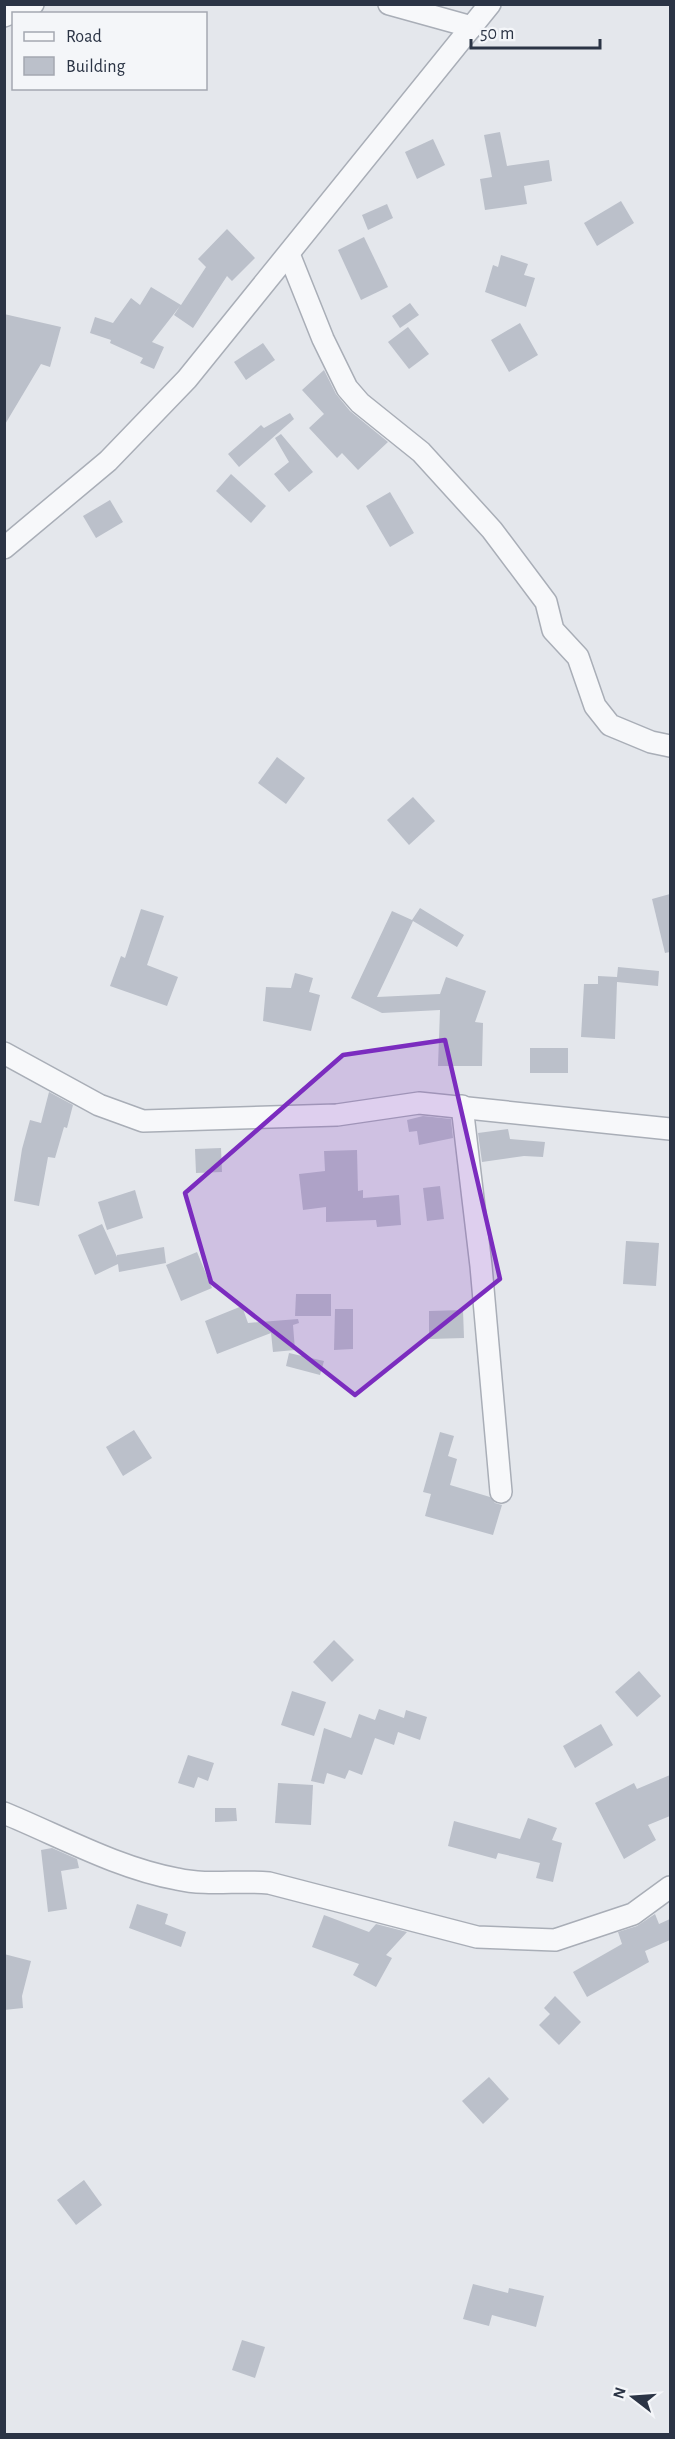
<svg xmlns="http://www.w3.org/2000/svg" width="675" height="2439" font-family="'Alegreya Sans',sans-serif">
<rect width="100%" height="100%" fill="#e4e7ec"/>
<!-- building -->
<g fill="#bbc0ca">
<polygon points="500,132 507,166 549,160 552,181 524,186 527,204 485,210 480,179 492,177 484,135"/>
<polygon points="433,139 445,165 417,179 405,152"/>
<polygon points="621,201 634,223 597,246 584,223"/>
<polygon points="387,204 393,218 368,230 362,215"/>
<polygon points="227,229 255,258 232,281 227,276 193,328 174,315 180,306 152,342 164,347 154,369 140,363 143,358 110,343 111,340 90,333 95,317 113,323 131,298 140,305 151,287 181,305 206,267 198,259"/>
<polygon points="364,237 388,287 361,300 338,250"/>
<polygon points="501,255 528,264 524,275 535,278 526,307 485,292 493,265 498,267"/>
<polygon points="410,303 419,315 400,328 392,316"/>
<polygon points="4,314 61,327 50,367 41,364 4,426"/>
<polygon points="520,323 538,355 509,372 491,340"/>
<polygon points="408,327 429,354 409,369 388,342"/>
<polygon points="263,343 275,360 246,380 234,362"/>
<polygon points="324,370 336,394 350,411 388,442 358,470 342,453 337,458 309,428 324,414 302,390"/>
<polygon points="290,413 294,419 239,467 228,454 261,425 264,428"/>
<polygon points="281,434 313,472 289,492 274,474 289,462 275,438"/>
<polygon points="231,474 266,506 251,523 216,491"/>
<polygon points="390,492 414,533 390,547 366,506"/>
<polygon points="110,500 123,522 96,538 83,516"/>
<polygon points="277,757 305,778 286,804 258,783"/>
<polygon points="413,797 435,821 409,845 387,820"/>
<polygon points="670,894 670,952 665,953 652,899"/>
<polygon points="420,908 464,935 457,947 413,921 377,997 440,994 446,977 486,991 475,1022 483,1023 482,1066 438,1066 440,1010 382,1013 351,998 392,911 412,920"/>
<polygon points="141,909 164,916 147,965 178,977 167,1006 110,986 121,956 125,958"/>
<polygon points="618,967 659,971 658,986 617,982 615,1039 581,1037 584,984 598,984 598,976 617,977"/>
<polygon points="295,973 313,978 309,992 320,995 311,1031 263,1021 266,987 291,988"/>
<rect x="530" y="1048" width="38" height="25"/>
<polygon points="49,1092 73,1105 67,1128 64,1127 55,1158 48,1157 39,1206 14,1201 22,1149 30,1120 41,1123"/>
<polygon points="423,1116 451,1119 453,1138 419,1145 417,1131 409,1132 407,1120"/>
<polygon points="508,1129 510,1139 545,1142 543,1157 524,1156 482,1162 478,1133"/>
<polygon points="221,1148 222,1172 196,1173 195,1149"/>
<polygon points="357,1150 358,1191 363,1190 363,1198 399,1195 401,1225 377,1227 376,1220 326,1222 326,1207 303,1210 299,1174 325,1171 324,1151"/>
<polygon points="440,1186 444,1219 427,1221 423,1188"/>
<polygon points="135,1190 143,1218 107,1230 98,1202"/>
<polygon points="102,1224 117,1257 117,1255 164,1247 166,1263 119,1272 118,1264 95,1275 78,1235"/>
<polygon points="626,1241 659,1243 656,1286 623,1284"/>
<polygon points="197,1252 212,1288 181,1301 166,1265"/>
<polygon points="296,1294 331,1294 331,1316 295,1316"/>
<polygon points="242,1306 248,1323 298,1319 299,1323 293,1325 295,1350 273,1352 271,1333 217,1354 205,1321"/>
<polygon points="335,1309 353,1309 353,1349 334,1350"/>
<polygon points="463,1310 464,1338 429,1339 429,1311"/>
<polygon points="289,1353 324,1361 320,1375 286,1366"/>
<polygon points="134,1430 152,1458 123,1476 106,1447"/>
<polygon points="440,1432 454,1436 448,1456 457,1459 450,1485 490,1497 495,1503 502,1505 493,1535 425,1516 431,1494 423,1492"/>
<polygon points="334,1640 354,1660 332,1682 313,1662"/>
<polygon points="639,1671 661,1696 637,1717 615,1692"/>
<polygon points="292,1691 326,1702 314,1736 281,1725"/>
<polygon points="379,1709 404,1718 406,1710 427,1717 420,1740 398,1732 394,1745 375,1738 362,1775 349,1770 345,1779 327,1773 324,1784 311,1781 324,1728 351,1738 359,1714 375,1720"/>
<polygon points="601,1724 613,1745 575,1768 563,1746"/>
<polygon points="188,1755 214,1763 208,1781 198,1777 194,1788 178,1783"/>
<polygon points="670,1775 670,1816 648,1825 656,1840 624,1859 595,1803 634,1783 637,1789"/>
<polygon points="278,1783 313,1785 311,1825 275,1823"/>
<polygon points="215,1808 236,1808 237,1821 215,1822"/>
<polygon points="528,1818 557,1828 552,1840 562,1843 553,1882 536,1878 540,1863 498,1853 496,1859 448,1846 454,1821 520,1839"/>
<polygon points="52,1848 77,1859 79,1868 61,1871 67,1909 48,1912 41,1850"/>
<polygon points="137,1904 168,1914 165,1924 186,1932 181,1947 129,1928"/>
<polygon points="655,1914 659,1924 670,1919 670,1940 645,1951 649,1962 587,1997 573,1972 622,1944 618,1932 637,1926"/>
<polygon points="324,1915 369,1932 376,1924 407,1932 386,1955 392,1958 376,1987 353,1975 359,1964 312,1947"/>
<polygon points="4,1954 31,1961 22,1996 23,2008 4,2010"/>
<polygon points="555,1996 581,2022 559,2045 539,2025 550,2014 544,2008"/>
<polygon points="489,2077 509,2099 483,2124 462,2101"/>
<polygon points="84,2180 102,2205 76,2225 57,2200"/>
<polygon points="473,2284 508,2293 509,2288 544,2296 536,2327 492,2315 489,2326 463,2319"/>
<polygon points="242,2340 265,2347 255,2378 232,2370"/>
</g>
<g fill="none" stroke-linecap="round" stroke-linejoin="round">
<!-- minor casing -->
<g stroke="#a9aeb7" stroke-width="24">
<g id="minor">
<polyline points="389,4 472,27"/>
<polyline points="4,16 33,4"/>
<polyline points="289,254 323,339 347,388 360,403 421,452 492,530 546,602 553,630 578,657 595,706 610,725 651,742 670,746"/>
<polyline points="4,548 108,461 187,379 490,4"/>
<polyline points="4,1053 99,1105 143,1121 337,1115 419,1103 670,1129"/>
<polyline points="462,1106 481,1266 501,1492"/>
<path d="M4,1813C60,1836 117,1868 177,1879C208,1886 238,1880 269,1883L477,1937L555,1940L633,1914L670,1887"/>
</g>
</g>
<!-- minor -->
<use href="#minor" stroke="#f7f8fa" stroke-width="21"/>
</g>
<!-- marked area -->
<path fill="#7b2cbf" fill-opacity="0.2" stroke="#7b2cbf" stroke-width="4.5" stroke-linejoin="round" d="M445,1040L500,1279L355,1395L211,1282L185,1193L343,1055Z"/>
<!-- border -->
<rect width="675" height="2439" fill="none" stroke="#2b3445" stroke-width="12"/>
<!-- legend -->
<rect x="12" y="12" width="195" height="78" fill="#f4f6f9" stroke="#a4a8b1" stroke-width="1.5"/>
<rect x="24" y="32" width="30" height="9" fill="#f7f8fa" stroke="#a4a8b1" stroke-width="1.5"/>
<text x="66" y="42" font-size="18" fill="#2b3445">Road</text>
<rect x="24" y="57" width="30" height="18" fill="#bbc0ca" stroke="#a4a8b1" stroke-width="1.5"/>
<text x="66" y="72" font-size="18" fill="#2b3445">Building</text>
<!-- north arrow -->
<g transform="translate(633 2397) rotate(287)" stroke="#f4f6f9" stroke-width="4.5" paint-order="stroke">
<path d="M0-4.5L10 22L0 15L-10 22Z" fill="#2b3445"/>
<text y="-9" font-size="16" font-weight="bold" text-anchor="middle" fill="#2b3445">N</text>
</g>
<!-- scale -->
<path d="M471 39v9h129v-9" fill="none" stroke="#2b3445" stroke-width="3"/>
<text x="480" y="39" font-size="18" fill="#2b3445" stroke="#f4f6f9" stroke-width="4.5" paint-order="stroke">50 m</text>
</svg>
